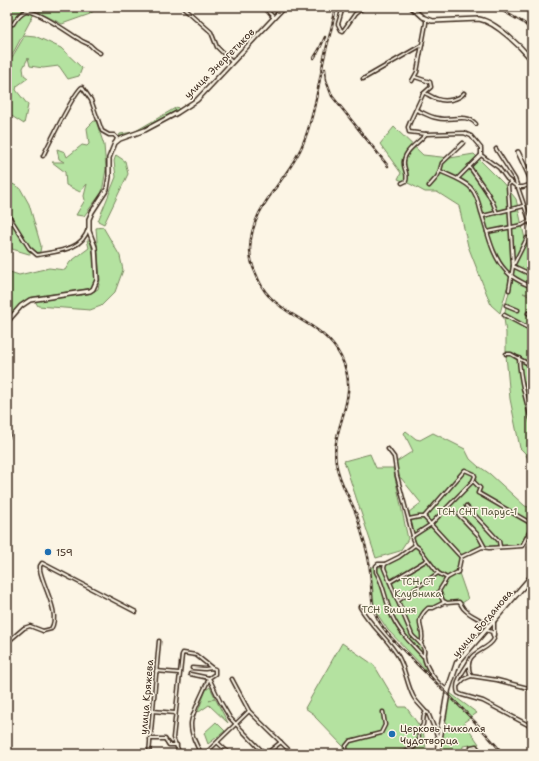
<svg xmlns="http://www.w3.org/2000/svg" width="539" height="761" font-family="'Shantell Sans',sans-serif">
<rect width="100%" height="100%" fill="#fcf5e5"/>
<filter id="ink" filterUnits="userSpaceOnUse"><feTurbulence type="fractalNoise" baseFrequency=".025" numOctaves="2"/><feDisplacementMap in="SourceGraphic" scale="8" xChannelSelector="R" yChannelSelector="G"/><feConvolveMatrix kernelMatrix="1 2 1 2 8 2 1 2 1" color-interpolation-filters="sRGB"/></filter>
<g filter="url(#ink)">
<!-- green -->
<g fill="#b4e2a0" stroke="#78865f">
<polygon points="7,7 42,7 36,10 12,55 7,60"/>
<polygon points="51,7 98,7 90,14 62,24 38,12"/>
<polygon points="25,35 35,36 61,48 82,68 79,76 68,79 59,66 43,68 30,66 28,58 23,68 24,75 28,78 17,86 16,90 28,105 24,124 7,113 7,66"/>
<polygon points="177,107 179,109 145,128 121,137 119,136 120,134 134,132"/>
<polygon points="94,121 96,121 104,145 106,169 102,192 84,216 76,215 85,200 84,196 87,184 80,192 66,185 65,172 52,162 64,162 59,159 57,149 65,152 67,157 82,145 87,146 89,144 87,128"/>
<polygon points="394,127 423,155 450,158 474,154 503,183 516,199 525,239 532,240 532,295 523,293 532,298 532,305 529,309 532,306 532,329 522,324 532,331 532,345 531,345 532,346 532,467 525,453 520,448 510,399 506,355 506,333 504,318 507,300 510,288 507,288 500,313 491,305 468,246 459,206 437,192 425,192 410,184 398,179 401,173 380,144"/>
<polygon points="116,155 125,161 128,174 104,224 98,221 116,177 114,161"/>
<polygon points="7,181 20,188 29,204 41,246 40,252 29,254 12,249 7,227"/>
<polygon points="103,227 120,256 123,270 115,292 101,306 90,310 38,306 35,301 88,294 98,289 100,280 96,228"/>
<path d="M87,240H90C93,254 99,274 93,288L33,297L26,300L7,317V271L19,275L49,268L65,270L70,262L89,248Z"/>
<polygon points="406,431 416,439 420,440 433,433 465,449 470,459 479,467 478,468 480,467 490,474 525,506 532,508 532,526 523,544 489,547 483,545 471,550 460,558 457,572 447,578 438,572 416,544 409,512 421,503 401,478 399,478 396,462 413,451 404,433"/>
<polygon points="370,454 376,468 393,468 408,539 400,551 376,558 344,461"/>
<path d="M415,546C429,553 430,573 448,579L459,573L468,599L462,603C451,597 439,607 428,608C410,628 426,628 421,642C414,639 410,630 407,623L412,637L419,644L424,651L422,657L428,669L426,670L388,630L378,615L374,605L371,567H384L405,617L385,567L386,564Z"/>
<polygon points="342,643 374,665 399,707 406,707 423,731 427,754 343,754 343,746 315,717 315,715 305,708"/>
<polygon points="210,687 215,697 209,701 215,698 228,723 209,705 199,712 198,711 206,690"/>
<polygon points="450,693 477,713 464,722 479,744 463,746 462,754 439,754"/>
<polygon points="216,722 225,731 208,744 204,733"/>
</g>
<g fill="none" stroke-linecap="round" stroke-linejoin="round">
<!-- street casing -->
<g stroke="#3b2a1e" stroke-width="5">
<g id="street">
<polyline points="27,7 29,11"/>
<polyline points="183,7 211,32 217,47 232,62"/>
<polyline points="264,7 274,18"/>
<polyline points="343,7 338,24 341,30 343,31 355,14 364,7"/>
<path d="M7,24H13C16,19 20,13 26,11C37,10 69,33 79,39C82,42 87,43 90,45C94,49 94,50 100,53"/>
<polyline points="415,77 430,82 431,87 423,94 410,122 408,127 409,132 426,134 464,133 471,136 481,148 481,155 499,168 507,179 517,187 523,187 532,184"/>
<polyline points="363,79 422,45"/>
<polyline points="412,81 417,72 426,23 426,19"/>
<path d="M425,93C429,95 433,98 437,99C445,102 459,100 464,93"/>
<path d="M416,110C423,112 429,117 437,118C450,122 466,112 476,124"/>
<polyline points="496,149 515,179 532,228"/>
<path d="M43,156C49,144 74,92 82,87L91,100L102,131L109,135H114L117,138L116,141"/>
<path d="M469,166C481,184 490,193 497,213"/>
<polyline points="440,170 442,163 463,143"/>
<polyline points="458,178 481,155"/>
<path d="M402,183L406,181C408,175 405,171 404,165C402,151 419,143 426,134"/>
<path d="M429,186L437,177L440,171C450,176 461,179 470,187C476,193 479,203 481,212C488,232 491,255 506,271C513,279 523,283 532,287"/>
<path d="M7,213L29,248L37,255C56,251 82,251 88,229"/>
<polyline points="483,216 524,206"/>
<polyline points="487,232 522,225 529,221"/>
<polyline points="527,238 513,266 532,275"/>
<polyline points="509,290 513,266 508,185 511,182"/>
<polyline points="506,305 518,310"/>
<polyline points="528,313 532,315"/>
<polyline points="504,315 532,330"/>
<polyline points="506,354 511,354 532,366"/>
<path d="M519,358C520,380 526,401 532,422"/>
<path d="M388,449L394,457L397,476L413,536L412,538L415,545L419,548L438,573L447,578L439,591L443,601L447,603L459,602C462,605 462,608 465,610C472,617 482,619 488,626"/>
<polyline points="473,481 480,488 478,493 480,494 532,524"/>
<polyline points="466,506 499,541 500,547"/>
<polyline points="458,514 478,535 484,546"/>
<polyline points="409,519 419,517 424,517 461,557 458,572 447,578"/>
<polyline points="413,536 430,525 473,481 475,476 474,474 465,470 424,517"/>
<path d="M415,545L399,557L385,564L384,568L412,635C416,640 423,644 424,650C425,652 423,654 424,656C425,667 438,686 448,690"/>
<polyline points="461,557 482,547 489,548 522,546 532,527"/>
<path d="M385,564H378L376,566V572C383,583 385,598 390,611C397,630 410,642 423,656"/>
<polyline points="390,582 427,560"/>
<polyline points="398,601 438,573"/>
<path d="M360,607C370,625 385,636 396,653C405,665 406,682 413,696C416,702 422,707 426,712"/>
<polyline points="494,621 494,635"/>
<path d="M486,630L492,632L494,639C487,653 461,650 471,676L497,680L532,689"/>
<path d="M43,631L51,629C61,614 43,587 40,570V566L42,563L136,612"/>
<polyline points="7,641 10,640 24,628 30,626 43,631"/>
<path d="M421,643C427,630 411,623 428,608H433L445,602"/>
<path d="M469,662C464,671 454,682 458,693L462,695L483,701L532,727"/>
<polyline points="192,668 205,669 212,668 215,669 215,674 209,678"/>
<polyline points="156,671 179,673"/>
<polyline points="190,674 209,678"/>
<polyline points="209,678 220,701 230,718 265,754"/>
<polyline points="232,679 249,711 293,754"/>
<polyline points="458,685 464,679 471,676"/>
<polyline points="153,711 175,713"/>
<polyline points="150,739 165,739 169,745 177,745"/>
<polyline points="218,743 230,754"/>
<polyline points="149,754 159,641"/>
<polyline points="180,754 173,738 182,655 183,653 196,655 212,668"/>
<path d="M202,754C196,746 191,734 191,724C191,714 205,689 209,678"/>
<polyline points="205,754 249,711"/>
<polyline points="266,754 281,742"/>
<polyline points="350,754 346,750 346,746 350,741 381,733 385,725 383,712"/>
<path d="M394,754C403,753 416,750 419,740C419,737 418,733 420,730C421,726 422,728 423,724C424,719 422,716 426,712L428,713L439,740"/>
<polyline points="471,754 471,747 476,746 479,750 480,754"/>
</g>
</g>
<!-- secondary casing -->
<g stroke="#3b2a1e" stroke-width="6">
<g id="secondary">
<path d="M411,7L422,17L432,21L479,19C496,22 521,47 532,60"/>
<polyline points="518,152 532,182"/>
<polyline points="7,322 21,306 30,300 90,291 93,289 97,280 95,247 89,231 89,219 92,212 107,189 109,177 109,158 115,143 120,139 145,130 177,113 197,100 284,7"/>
<polyline points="7,433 8,435 7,437"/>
</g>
</g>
<!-- primary casing -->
<g stroke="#3b2a1e" stroke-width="7">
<polyline id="primary" points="437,754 448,690 457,663 532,576"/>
</g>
<!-- street -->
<use href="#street" stroke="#fcf5e5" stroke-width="2"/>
<!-- secondary -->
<use href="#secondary" stroke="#fcf5e5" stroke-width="3"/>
<!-- primary -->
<use href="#primary" stroke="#fcf5e5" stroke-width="4"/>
<!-- rail casing -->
<g stroke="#3b2a1e" stroke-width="2.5">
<g id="rail">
<path d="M336,7C333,24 328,41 324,58C318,87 314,118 302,146C286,183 251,205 250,249C250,257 252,266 256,274C259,282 263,290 269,296C292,321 324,324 341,357C362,400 330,424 336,463C339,484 352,500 358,519C362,536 369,553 370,570C372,584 370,599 375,613C383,633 402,648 416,663C445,692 477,721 503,754"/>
<polyline points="496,7 524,23 532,31"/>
<polyline points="314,58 319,50 325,37"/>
<polyline points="325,69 326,80 332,96 388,166"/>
</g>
</g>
<!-- rail -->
<use href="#rail" stroke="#fcf5e5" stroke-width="1" stroke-dasharray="3" stroke-linecap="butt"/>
</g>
</g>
<!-- markers -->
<g fill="#1f6fb2" stroke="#fcf5e5" stroke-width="1.5">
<circle cx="48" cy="552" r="4"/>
<circle cx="392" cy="734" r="4"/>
</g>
<g text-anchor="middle" stroke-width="3" stroke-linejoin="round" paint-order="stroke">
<!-- street labels -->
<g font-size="10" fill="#3b2a1e" stroke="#fcf5e5">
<text transform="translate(219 63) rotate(-45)" y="4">улица Энергетиков</text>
<text transform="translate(482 623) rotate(-49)" y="4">улица Богданова</text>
<text transform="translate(146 697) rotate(-85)" y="4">улица Кряжева</text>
</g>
<!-- park labels -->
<g font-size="10" fill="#59583e" stroke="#fcf5e5">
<text x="477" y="515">ТСН СНТ Парус-1</text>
<text x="418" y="585">ТСН СТ<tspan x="418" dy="12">Клубника</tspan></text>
<text x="389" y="613">ТСН Вишня</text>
</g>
<!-- poi labels -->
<g font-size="10" fill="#3b2a1e" stroke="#fcf5e5" text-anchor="start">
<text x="56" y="556">159</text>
<text x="400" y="732">Церковь Николая<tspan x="400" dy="12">Чудотворца</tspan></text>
</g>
</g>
<!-- margin -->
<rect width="539" height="761" fill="none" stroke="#fcf5e5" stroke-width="24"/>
<rect x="12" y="12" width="515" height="737" fill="none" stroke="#3b2a1e" stroke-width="1.5" filter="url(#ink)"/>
</svg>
